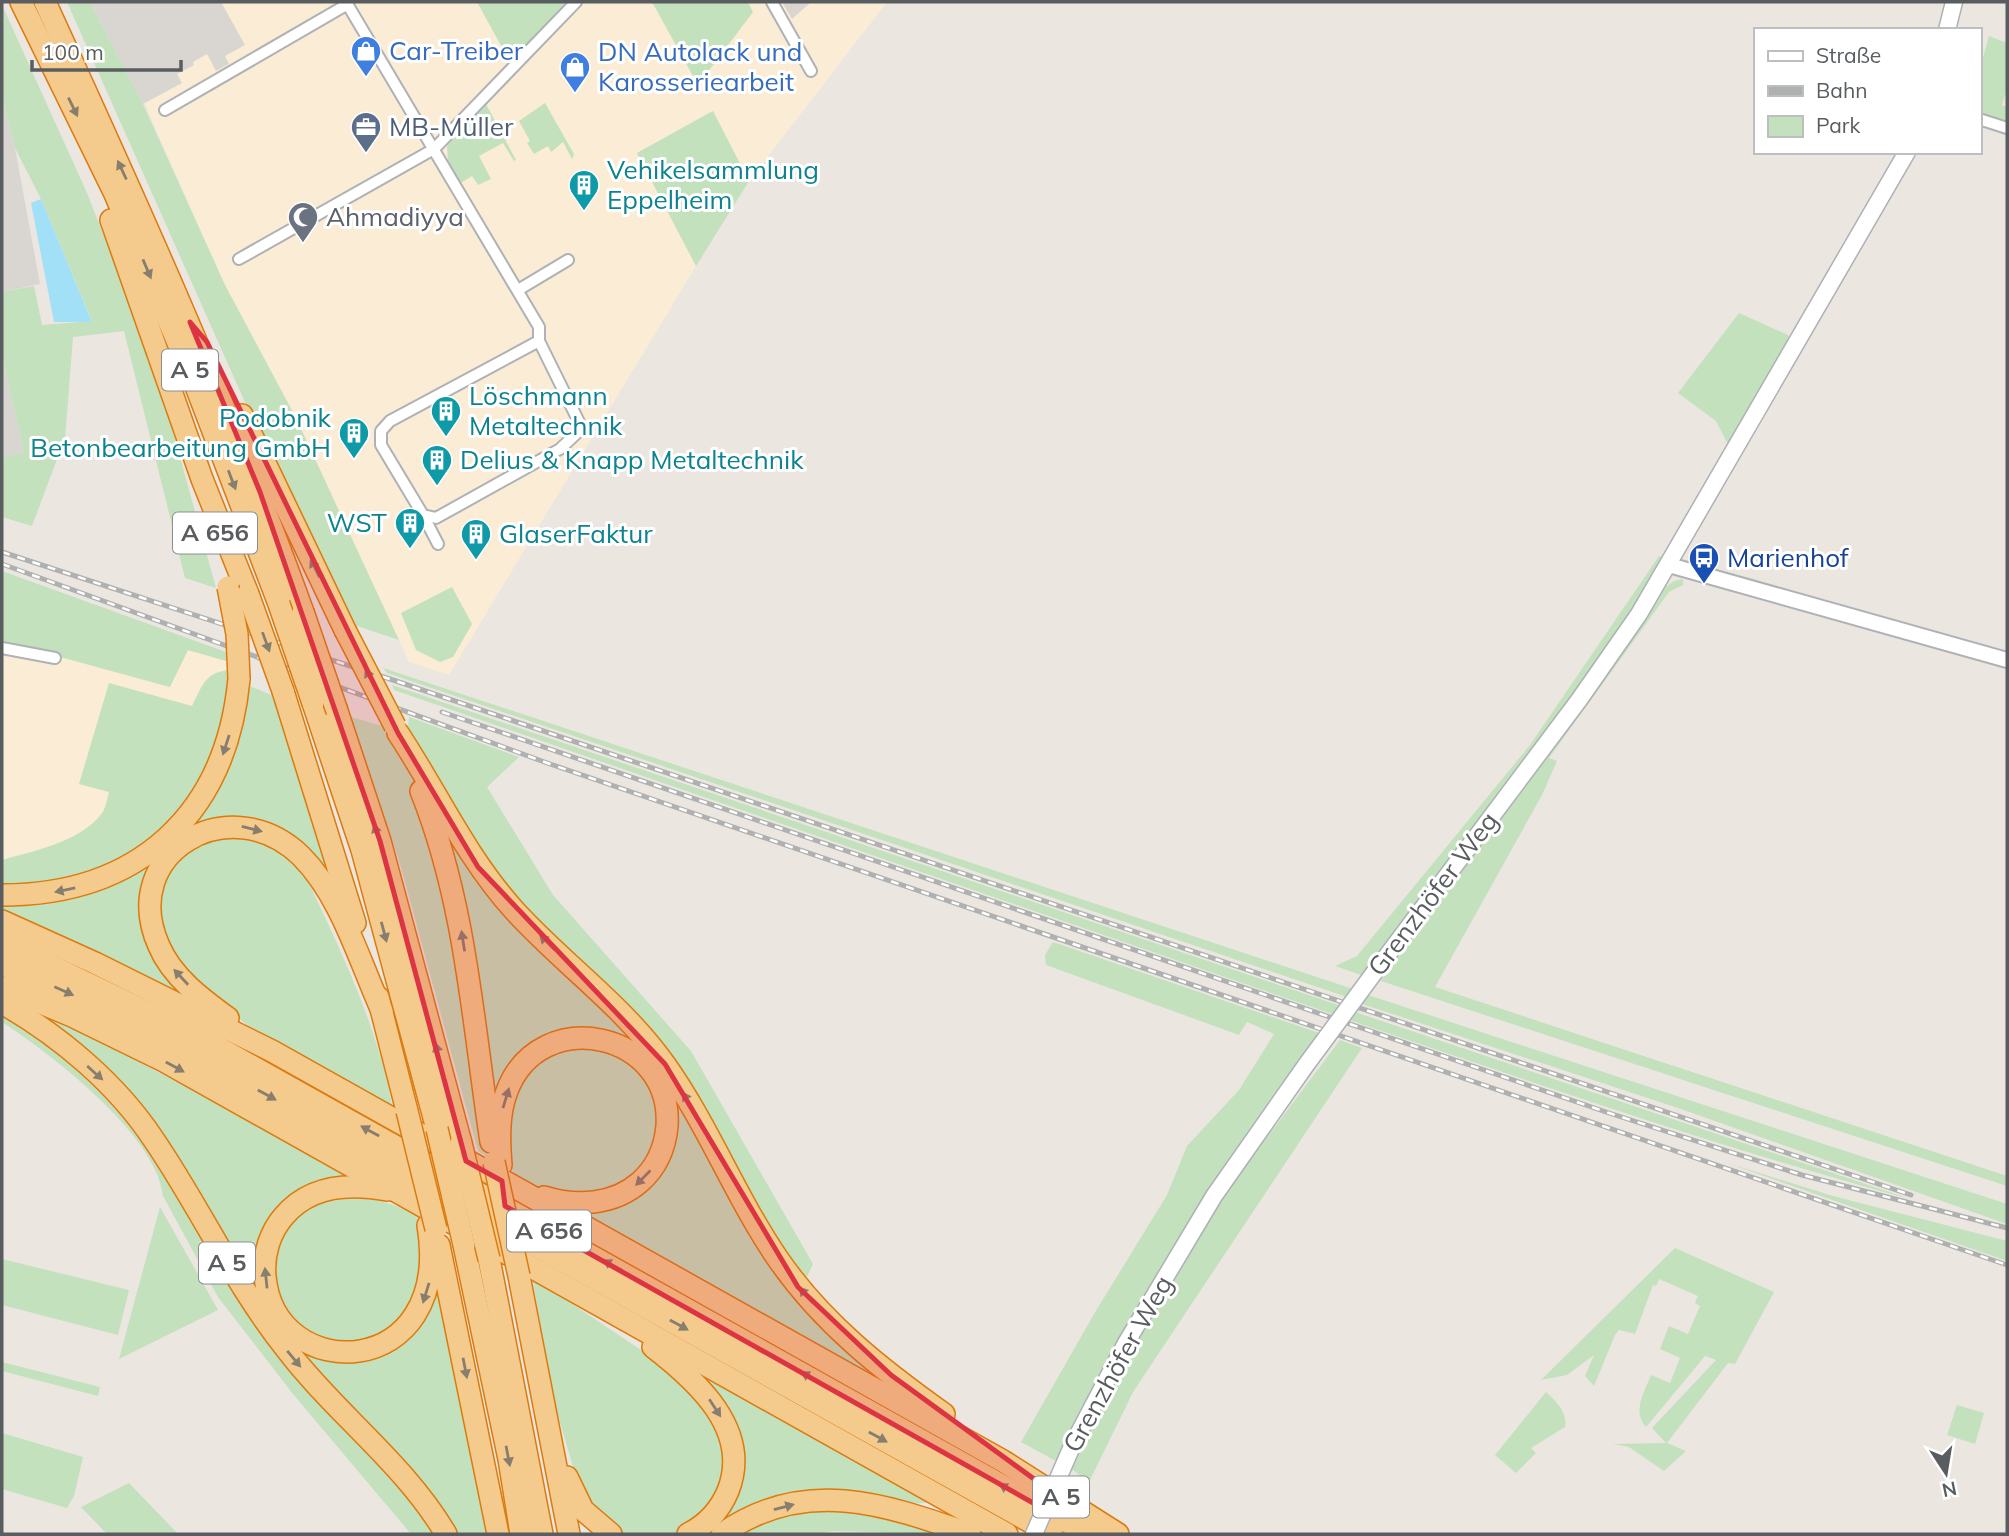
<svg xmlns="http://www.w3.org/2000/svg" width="2009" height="1536" font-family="Mulish,sans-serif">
<rect width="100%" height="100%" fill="#ebe6e0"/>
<!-- commercial -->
<g fill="#fbecd5">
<polygon points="91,2 887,2 749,181 712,111 637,153 696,266 449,675 409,662 296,418 225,286 140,93"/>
<polygon points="2,641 169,687 188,650 226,661 228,670 222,736 2,887"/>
</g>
<!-- industrial -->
<g fill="#d9d6d2">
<polygon points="90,2 221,2 245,45 225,56 229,64 216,71 207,54 193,62 194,65 177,74 182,83 143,104"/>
<polygon points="782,2 811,2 792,19"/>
<polygon points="2,97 15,148 40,284 2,292"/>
<polygon points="2,354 24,453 2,457"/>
</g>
<!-- green -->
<g fill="#c3e1bd">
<polygon points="67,2 90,2 143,104 225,285 296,418 399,640 351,624 256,427"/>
<polygon points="477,2 566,2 510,62"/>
<polygon points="652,2 748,2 753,12 698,85"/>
<polygon points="2,5 87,193 155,366 216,588 185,578 124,331 73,337 65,438 32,526 2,517 2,457 24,453 2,354 2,292 34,286 42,325 92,321 41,199 15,148 2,97"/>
<polygon points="1989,36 2007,43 2007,89 2002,105 2007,107 2007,123 1979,113 1979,72"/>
<polygon points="545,103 574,154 572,159 563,142 551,152 548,146 534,154 527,143 530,141 519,121"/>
<polygon points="486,104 516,160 514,161 503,143 479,156 491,179 478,185 472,176 461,183 448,163 447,146"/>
<polygon points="713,111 749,181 696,266 637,153"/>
<polygon points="1739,313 1788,335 1791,345 1731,450 1716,421 1678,393"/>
<polygon points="1659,556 1668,559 1599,666 1367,977 1335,966 1357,956 1530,745"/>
<polygon points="2,571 226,652 226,661 188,650 170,687 2,641"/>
<polygon points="1683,579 1683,585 1669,592 1549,758 1557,761 1542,795 1435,987 2007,1176 2007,1186 1381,981 1663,589 1674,581"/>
<polygon points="452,587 472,624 453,657 440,662 416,650 401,613"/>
<polygon points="383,668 1353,989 1347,997 387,673"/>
<path d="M228,670L222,736L184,808L135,852L74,881L2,887V860C33,851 81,842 102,813C106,808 107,799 109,792L79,784L109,683L192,706C202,687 204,673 228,670Z"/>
<path d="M247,685L274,696L338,894L287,837C328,925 376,1014 393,1110L247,1025L201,988L198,1004L2,913V901L36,902L193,820Z"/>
<polygon points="392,685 1341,1006 1335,1015 394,690"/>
<polygon points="351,717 386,727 418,787 439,854 489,1158 478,1151 401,867"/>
<polygon points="409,717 519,757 487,787 553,895 691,1051 813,1264 798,1296 910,1398 567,1209 593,1196 557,1195 514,1178 497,1108 467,910 447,832 408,729"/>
<polygon points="1053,942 1319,1033 1186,1225 1192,1237 1340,1040 1362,1048 1133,1392 1088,1484 1076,1472 1021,1442 1094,1314 1167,1195 1187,1146 1239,1090 1274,1034 1247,1022 1239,1035 1046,965 1045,955"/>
<polygon points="1365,994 2007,1204 2007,1224 1678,1108 1362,1004"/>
<path d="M28,1009L64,1023L130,1057L363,1181L316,1204C357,1196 380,1195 417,1216L435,1289H439L487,1534H455L283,1336L178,1160Z"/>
<path d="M2,1012L40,1036L101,1087L145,1140L274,1350L398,1485L437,1534H411L293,1394L218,1297L163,1196C157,1135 51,1054 2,1022Z"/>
<path d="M1355,1012L1910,1199C1720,1148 1535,1083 1349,1020Z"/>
<polygon points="1724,1162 1833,1196 2007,1241 2007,1261"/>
<polygon points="160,1207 218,1310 119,1359"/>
<path d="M1675,1248L1774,1292L1735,1364L1728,1363L1667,1443L1686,1451L1664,1471L1629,1447L1613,1444L1666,1443L1652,1428L1716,1360L1705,1356L1646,1427C1632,1411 1644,1393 1651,1375L1670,1383L1680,1358L1660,1349L1669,1326L1688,1334L1700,1306L1695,1303L1698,1296L1659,1279L1656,1286L1653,1285L1635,1334L1619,1330L1615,1335L1594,1386L1585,1376L1594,1355L1567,1375L1541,1380Z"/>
<polygon points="2,1259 129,1290 118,1335 2,1305"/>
<polygon points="532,1277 665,1366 677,1356 938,1502 909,1504 877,1498 720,1526 709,1534 612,1534 581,1494 552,1395"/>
<polygon points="2,1362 100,1387 98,1396 2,1371"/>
<path d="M1546,1392C1556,1401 1568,1413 1565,1427L1531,1448L1536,1453L1516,1473L1495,1455Z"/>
<polygon points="1957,1405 1984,1413 1975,1444 1947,1435"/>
<polygon points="2,1433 83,1457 74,1496 67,1508 2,1489"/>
<polygon points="129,1483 178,1534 107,1534 81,1507"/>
<polygon points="845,1508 952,1534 833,1531 816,1534 737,1534 781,1515"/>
</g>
<!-- water -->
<polygon fill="#a2e0f8" points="41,199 92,322 54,322 31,203"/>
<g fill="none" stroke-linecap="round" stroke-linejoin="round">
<!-- minor casing -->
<g stroke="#aeb2b5" stroke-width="14">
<g id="minor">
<polyline points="346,2 539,327 539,341 579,422 578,432 560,449 436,518 423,515 381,445 381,431 390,421 539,341"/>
<polyline points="772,2 811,71"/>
<polyline points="165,110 348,4"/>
<polyline points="1979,119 2007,128"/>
<polyline points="239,259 434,149 576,2"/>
<polyline points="518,290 568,260"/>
<polyline points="423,515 438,544"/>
<polyline points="2,648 55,658"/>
</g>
</g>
<!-- tertiary casing -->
<g stroke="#aeb2b5" stroke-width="18">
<polyline id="tertiary" points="1669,565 2007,660"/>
</g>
<!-- secondary casing -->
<g stroke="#adb1b5" stroke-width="19">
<g id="secondary">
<polyline points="1947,30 1954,2"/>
<polyline points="1374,973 1579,700 1639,614 1907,152"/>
<polyline points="1073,1444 1126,1343 1214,1196 1306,1065"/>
</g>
</g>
<!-- motorway casing -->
<g stroke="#db7b0f" stroke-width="24">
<g id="motorway">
<polyline points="21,2 115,194 192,376 279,604"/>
<path d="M45,2C137,203 228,404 303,612"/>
<polyline points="111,220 202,479 248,594"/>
<polyline points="242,415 345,630"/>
<polyline points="283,691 355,923"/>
<polyline points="313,703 362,850 437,1129"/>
<polyline points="337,711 380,841 461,1143"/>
<path d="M398,733C437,792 466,857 514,910C563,964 624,1006 666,1066C709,1127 736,1198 778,1259C822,1323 882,1370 944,1414"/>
<path d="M421,791C466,903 473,1024 491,1142"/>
<path d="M2,895C138,895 226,815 239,679"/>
<polyline points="2,921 95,963 272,1051 1003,1461 1118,1534"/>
<polyline points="2,942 205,1040 1089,1534"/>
<polyline points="2,964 174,1044 1052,1534"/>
<polyline points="2,987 72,1016 164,1061 1007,1534"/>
<polyline points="378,997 407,1111"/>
<path d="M2,1003C60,1036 117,1084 154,1140C201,1209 235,1285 287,1350C336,1414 405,1464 446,1534"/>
<path d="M228,1018C202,999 172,977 159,946C117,853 230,787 301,856C341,896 359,960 382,1011"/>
<path d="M501,1165C499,1141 498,1114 507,1091C540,1003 673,1032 667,1126C665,1148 657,1167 640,1182C614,1205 576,1207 544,1197"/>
<path d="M387,1190C350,1183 310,1185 284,1216C270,1232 263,1254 265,1276C274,1386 454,1383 428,1225"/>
<polyline points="439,1245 498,1534"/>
<polyline points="464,1245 509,1459 521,1534"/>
<polyline points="489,1259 542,1534"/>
<polyline points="519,1276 569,1534"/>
<path d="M653,1347C697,1381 752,1430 728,1491C720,1510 706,1525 688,1534"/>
<polyline points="567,1477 583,1510 611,1534"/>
<path d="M722,1534C804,1476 885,1504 970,1534"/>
</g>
</g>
<!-- minor -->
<use href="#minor" stroke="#fff" stroke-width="10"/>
<!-- tertiary -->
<use href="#tertiary" stroke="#fff" stroke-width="14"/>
<!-- secondary -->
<use href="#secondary" stroke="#fff" stroke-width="16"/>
<!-- motorway -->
<use href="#motorway" stroke="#f5ca8d" stroke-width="21"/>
<!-- rail casing -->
<g stroke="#afb0b0" stroke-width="5">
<g id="rail">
<polyline points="2,552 396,681 1911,1195"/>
<polyline points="2,564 550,764 2007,1265"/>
<polyline points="442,712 1609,1113 1802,1175 2007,1228"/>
</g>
</g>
<!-- rail -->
<use href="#rail" stroke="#fff" stroke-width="2.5" stroke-dasharray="8" stroke-linecap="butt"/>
<!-- secondary-bridge casing -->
<g stroke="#adb1b5" stroke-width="19" stroke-linecap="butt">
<g id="secondary-bridge">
<polyline points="1306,1065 1374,973"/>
<polyline points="1034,1534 1073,1444"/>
</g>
</g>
<!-- motorway-bridge casing -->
<g stroke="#db7b0f" stroke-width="24" stroke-linecap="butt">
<g id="motorway-bridge">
<polyline points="228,587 237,634 239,679"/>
<polyline points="248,594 283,691"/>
<polyline points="279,604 313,703"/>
<polyline points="303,612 337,711"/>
<polyline points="345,630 395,726"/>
<polyline points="407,1111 436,1229"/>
<polyline points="437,1129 464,1245"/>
<polyline points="461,1143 489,1259"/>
<polyline points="494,1162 519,1276"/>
</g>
</g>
<!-- secondary-bridge -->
<use href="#secondary-bridge" stroke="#fff" stroke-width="16"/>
<!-- motorway-bridge -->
<use href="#motorway-bridge" stroke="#f5ca8d" stroke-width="21"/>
</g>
<!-- one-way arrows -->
<defs><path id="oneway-solid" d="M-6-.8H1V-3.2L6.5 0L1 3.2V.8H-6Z" transform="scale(1.75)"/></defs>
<g fill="#887e6e">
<use href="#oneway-solid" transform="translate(73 107) rotate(64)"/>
<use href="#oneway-solid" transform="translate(122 170) rotate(-115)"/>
<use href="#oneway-solid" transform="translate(147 269) rotate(67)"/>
<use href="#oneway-solid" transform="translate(232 480) rotate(69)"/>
<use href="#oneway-solid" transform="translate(315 568) rotate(-116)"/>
<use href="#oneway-solid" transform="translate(266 642) rotate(70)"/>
<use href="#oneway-solid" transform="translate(370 678) rotate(-117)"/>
<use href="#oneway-solid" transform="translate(226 745) rotate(108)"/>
<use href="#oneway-solid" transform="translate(252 829) rotate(14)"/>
<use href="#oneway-solid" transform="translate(377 834) rotate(-108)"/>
<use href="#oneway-solid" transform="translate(65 890) rotate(168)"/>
<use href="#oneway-solid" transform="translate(384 932) rotate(75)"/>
<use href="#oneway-solid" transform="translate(463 941) rotate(-99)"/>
<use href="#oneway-solid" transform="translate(547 942) rotate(-135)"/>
<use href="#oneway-solid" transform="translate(181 977) rotate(-133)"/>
<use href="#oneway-solid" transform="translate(64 991) rotate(24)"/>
<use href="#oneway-solid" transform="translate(438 1053) rotate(-105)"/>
<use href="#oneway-solid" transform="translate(175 1067) rotate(29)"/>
<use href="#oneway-solid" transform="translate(95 1073) rotate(42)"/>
<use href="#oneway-solid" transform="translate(267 1095) rotate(29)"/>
<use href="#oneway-solid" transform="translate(506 1098) rotate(-73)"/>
<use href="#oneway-solid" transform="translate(688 1101) rotate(-122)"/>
<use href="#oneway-solid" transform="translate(370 1131) rotate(-151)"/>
<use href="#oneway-solid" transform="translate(643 1178) rotate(135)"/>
<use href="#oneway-solid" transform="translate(612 1265) rotate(-151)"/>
<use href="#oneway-solid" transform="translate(266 1278) rotate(-96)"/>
<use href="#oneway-solid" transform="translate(426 1293) rotate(107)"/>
<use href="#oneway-solid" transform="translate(806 1295) rotate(-131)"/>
<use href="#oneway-solid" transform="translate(679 1325) rotate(29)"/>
<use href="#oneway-solid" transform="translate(294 1359) rotate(50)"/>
<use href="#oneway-solid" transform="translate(465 1368) rotate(79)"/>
<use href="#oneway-solid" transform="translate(810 1377) rotate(-151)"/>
<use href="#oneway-solid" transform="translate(715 1408) rotate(57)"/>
<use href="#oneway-solid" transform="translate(878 1437) rotate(29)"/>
<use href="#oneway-solid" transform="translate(508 1456) rotate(79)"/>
<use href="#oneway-solid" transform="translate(1008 1489) rotate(-151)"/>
<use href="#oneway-solid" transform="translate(784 1507) rotate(-15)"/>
</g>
<!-- marked area -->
<path fill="#dc3442" fill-opacity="0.2" stroke="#dc3442" stroke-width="5" stroke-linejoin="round" d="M190,322L207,342L398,733L478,867L665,1064L798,1287L891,1375L1052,1492L1044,1509L505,1206L502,1181L466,1161L380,841L260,492Z"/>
<!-- icons -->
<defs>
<g id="shop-pin" transform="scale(1.575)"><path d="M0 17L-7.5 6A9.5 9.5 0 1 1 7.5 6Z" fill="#3f7fe0" stroke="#fff"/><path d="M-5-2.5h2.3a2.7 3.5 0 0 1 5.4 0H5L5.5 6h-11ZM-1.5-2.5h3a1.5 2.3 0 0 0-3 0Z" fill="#fff"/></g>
<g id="office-pin" transform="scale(1.575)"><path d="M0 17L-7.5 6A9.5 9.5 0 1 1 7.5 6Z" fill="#5c6f8a" stroke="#fff"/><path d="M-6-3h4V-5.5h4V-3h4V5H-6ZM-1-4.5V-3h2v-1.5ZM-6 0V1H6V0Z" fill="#fff"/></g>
<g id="building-pin" transform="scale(1.575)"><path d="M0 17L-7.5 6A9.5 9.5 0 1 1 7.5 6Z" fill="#0f9aa8" stroke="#fff"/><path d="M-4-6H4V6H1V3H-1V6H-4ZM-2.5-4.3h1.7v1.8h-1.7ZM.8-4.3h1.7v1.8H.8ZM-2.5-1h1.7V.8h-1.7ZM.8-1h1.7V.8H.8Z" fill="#fff"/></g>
<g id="mosque-pin" transform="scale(1.575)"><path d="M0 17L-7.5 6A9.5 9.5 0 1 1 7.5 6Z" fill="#6b7280" stroke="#fff"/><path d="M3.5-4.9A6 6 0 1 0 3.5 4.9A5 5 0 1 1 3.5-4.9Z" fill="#fff"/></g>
<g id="bus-pin" transform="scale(1.575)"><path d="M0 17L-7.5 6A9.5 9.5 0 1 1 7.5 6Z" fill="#1a4fb4" stroke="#fff"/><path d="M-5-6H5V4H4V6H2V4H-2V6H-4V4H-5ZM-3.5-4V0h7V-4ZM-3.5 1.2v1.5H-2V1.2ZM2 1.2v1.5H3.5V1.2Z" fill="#fff"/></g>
</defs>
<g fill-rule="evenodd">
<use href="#shop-pin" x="366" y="51"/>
<use href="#shop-pin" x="575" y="67"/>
<use href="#office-pin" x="366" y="127"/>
<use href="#building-pin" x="584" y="185"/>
<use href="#mosque-pin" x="303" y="217"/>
<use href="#building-pin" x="446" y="411"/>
<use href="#building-pin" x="354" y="433"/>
<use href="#building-pin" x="437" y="460"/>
<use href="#building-pin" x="410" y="523"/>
<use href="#building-pin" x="476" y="534"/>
<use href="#bus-pin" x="1704" y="558"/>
</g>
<g text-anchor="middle" stroke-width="6" stroke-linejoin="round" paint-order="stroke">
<!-- shield labels -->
<g fill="#fff" stroke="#8b8e90" stroke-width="2">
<rect x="162" y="349.5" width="56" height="41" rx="5"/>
<rect x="173" y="512.5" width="84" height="41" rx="5"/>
<rect x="507" y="1210.5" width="84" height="41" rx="5"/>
<rect x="199" y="1242.5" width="56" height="41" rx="5"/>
<rect x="1033" y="1476.5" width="56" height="41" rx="5"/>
</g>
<g font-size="24" font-weight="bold" fill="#595d60">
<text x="190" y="378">A 5</text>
<text x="215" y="541">A 656</text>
<text x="549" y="1239">A 656</text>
<text x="227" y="1271">A 5</text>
<text x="1061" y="1505">A 5</text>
</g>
<!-- shop labels -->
<g font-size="26" fill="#366cbe" stroke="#fff" text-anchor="start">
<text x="389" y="60">Car-Treiber</text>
<text x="598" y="61">DN Autolack und<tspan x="598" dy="30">Karosseriearbeit</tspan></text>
</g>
<!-- service labels -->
<g font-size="26" fill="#4e5e75" stroke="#fff" text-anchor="start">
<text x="389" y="136">MB-Müller</text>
</g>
<!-- culture labels -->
<g font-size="26" fill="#0d838f" stroke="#fff" text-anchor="start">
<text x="607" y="179">Vehikelsammlung<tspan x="607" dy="30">Eppelheim</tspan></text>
<text x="469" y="405">Löschmann<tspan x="469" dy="30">Metaltechnik</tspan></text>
<text x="331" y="427" text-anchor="end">Podobnik<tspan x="331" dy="30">Betonbearbeitung GmbH</tspan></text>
<text x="460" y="469">Delius &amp; Knapp Metaltechnik</text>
<text x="387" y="532" text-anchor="end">WST</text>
<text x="499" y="543">GlaserFaktur</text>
</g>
<!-- worship labels -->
<g font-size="26" fill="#5b616d" stroke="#fff" text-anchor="start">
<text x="326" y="226">Ahmadiyya</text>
</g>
<!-- transit labels -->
<g font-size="26" fill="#164399" stroke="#fff" text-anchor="start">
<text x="1727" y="567">Marienhof</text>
</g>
<!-- street labels -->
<g font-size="26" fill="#595d60" stroke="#fff">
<text transform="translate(1433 894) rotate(-53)" y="9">Grenzhöfer Weg</text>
<text transform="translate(1118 1364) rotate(-61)" y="9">Grenzhöfer Weg</text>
</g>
</g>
<!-- border -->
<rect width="2009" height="1536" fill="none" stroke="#595d60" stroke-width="7"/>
<!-- legend -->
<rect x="1754" y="28" width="228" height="126" fill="#ffffff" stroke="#bdbebf" stroke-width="2"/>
<rect x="1768" y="51" width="35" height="10" fill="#ffffff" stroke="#bdbebf" stroke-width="2"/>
<text x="1816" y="63" font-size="21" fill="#595d60">Straße</text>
<rect x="1768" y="86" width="35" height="10" fill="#afb0b0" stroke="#bdbebf" stroke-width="2"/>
<text x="1816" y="98" font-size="21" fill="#595d60">Bahn</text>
<rect x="1768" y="116" width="35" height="21" fill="#c3e1bd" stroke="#bdbebf" stroke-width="2"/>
<text x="1816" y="133" font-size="21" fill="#595d60">Park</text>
<!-- north arrow -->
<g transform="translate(1946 1473) rotate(168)" stroke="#ffffff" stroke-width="5" paint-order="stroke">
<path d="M0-5L12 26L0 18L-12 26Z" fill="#595d60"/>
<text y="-10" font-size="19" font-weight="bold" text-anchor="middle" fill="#595d60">N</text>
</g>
<!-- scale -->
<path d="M32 60v10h149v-10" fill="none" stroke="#595d60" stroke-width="3.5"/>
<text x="42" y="60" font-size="21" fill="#595d60" stroke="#ffffff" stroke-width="5" paint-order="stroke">100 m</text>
</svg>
